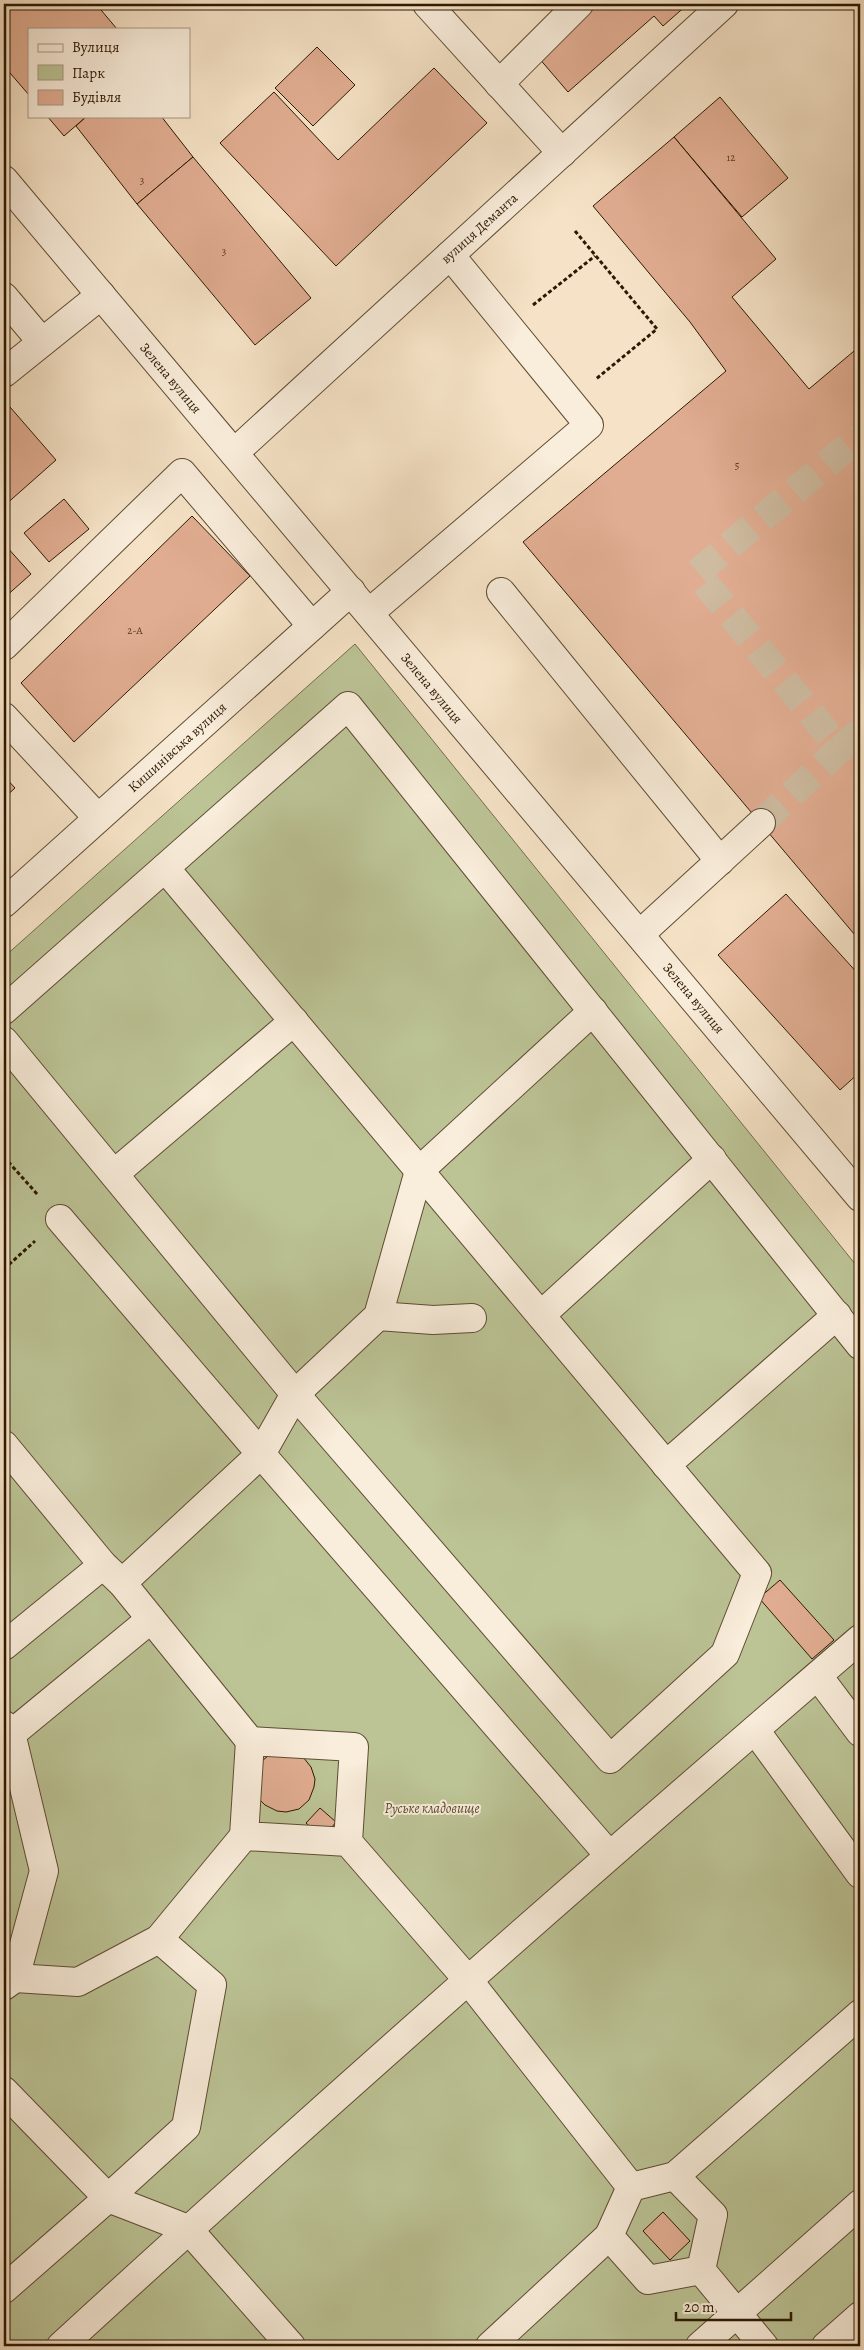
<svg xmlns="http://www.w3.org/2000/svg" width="864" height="2350" font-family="Alegreya,serif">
<rect width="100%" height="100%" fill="#f6e3c7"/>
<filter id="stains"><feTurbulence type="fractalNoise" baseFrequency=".004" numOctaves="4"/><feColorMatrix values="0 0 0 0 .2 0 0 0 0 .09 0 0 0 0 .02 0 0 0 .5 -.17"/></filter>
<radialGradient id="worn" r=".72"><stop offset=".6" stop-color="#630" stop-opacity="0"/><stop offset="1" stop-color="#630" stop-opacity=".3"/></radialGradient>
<!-- green -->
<polygon fill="#bcc496" stroke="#746e4c" points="355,644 860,1270 860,2346 4,2346 4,957"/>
<!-- building -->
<g fill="#e1ad92" stroke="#2d1902">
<polygon points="4,4 96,4 117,29 29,29 29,95 4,66"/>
<polygon points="599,4 688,4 663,26 654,16 568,92 538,57"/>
<polygon points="317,47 355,85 313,126 275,88"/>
<polygon points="434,68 487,123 336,266 220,143 274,92 338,160"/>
<polygon points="720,97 788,178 742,217 674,137"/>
<polygon points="47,116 87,116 64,136"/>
<polygon points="87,116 161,116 193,157 137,204 76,126"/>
<polygon points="674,137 776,259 732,297 809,389 860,346 860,941 523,542 726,371 690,322 593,206"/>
<polygon points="193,157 311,298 255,345 137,204"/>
<polygon points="10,407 56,460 4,506 4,412"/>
<polygon points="64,499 89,529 49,562 24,533"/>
<polygon points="192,516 250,576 74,742 21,683"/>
<polygon points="6,546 31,574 4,598 4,548"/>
<polygon points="4,776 15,788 4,798"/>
<polygon points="786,894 860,976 860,1072 840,1090 718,955"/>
<polygon points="780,1580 834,1640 812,1659 759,1598"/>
<polygon points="268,1756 303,1757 311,1767 315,1779 314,1787 309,1800 299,1809 286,1812 277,1811 265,1805 259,1799 262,1761"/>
<polygon points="320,1808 336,1822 323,1838 306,1823"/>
<polygon points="663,2212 690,2241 670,2260 643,2231"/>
</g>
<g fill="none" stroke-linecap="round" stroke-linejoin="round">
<!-- minor-tunnel -->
<g stroke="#cebba0" stroke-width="28" stroke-dasharray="28 14" stroke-linecap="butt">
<polyline points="840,749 860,732"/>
<polyline points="761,823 840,749 697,573 860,436"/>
</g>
<!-- minor casing -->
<g stroke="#5f4c33" stroke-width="30">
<g id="minor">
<polyline points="427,4 562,153"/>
<polyline points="499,84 579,4"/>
<polyline points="4,180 860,1197"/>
<polyline points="4,297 42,342"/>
<polyline points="4,373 101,295"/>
<polyline points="234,453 724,4"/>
<polyline points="501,592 720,861"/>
<polyline points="369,613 589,425 450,255"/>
<polyline points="4,646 182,473 312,626"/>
<polyline points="4,717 98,818"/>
<polyline points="4,903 351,591"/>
<polyline points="640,934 761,823"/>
<polyline points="4,1010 348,706 860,1345"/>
<polyline points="593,1011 419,1171 378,1316 295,1394 261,1454 609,1855"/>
<polyline points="4,1041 295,1394 610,1759 725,1654 757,1573 165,868"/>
<polyline points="114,1174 294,1021"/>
<polyline points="60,1219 261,1454 122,1583"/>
<polyline points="541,1315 712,1159"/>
<polyline points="378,1316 433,1320 472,1318"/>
<polyline points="4,1445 103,1565 122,1583 250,1741"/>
<polyline points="666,1465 837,1315"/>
<polyline points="4,1646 103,1565"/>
<polyline points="818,1676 860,1732"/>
<polyline points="4,1725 11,1733 44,1871 15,1978 4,1986"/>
<polyline points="755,1730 860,1874"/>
<polyline points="4,1740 151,1619"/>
<polyline points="348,1842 244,1836 250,1741 354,1747 348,1842 468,1980 631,2187"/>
<polyline points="15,1978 78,1982 159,1939 244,1836"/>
<polyline points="4,2091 108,2198 186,2127 212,1985 159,1939"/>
<polyline points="675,2176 860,2014"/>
<polyline points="701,2270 713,2215 675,2176 631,2187 609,2236 648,2280 701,2270 764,2346"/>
<polyline points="4,2289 108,2198 188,2229 291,2346"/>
<path d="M61,2346C323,2106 590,1871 860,1639"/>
<polyline points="490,2346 609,2236"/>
<polyline points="700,2346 860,2204"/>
<polyline points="826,2346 860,2316"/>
</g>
</g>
<!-- path -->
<g stroke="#2d1902" stroke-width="3" stroke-dasharray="4 2.5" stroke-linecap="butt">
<polyline points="575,231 657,329 596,379"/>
<polyline points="533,305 595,256"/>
<polyline points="4,1157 38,1195"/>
<polyline points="4,1269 35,1241"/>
</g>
<!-- minor -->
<use href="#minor" stroke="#f9eddb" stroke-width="28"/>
</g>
<g text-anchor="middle" stroke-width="4" stroke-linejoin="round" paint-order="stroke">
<!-- number labels -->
<g font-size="11" fill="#5a3e26">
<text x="731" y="161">12</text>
<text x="142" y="184">3</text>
<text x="224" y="255">3</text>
<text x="737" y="469">5</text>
<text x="135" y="634">2-А</text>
</g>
<!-- street labels -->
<g font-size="14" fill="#2d1902" stroke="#f9eddb">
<text transform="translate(479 228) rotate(-42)" y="5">вулиця Деманта</text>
<text transform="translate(171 378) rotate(50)" y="5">Зелена вулиця</text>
<text transform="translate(432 688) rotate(50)" y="5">Зелена вулиця</text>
<text transform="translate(177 747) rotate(-42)" y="5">Кишинівська вулиця</text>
<text transform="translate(694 998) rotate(50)" y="5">Зелена вулиця</text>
</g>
<!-- park labels -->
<g font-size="14" font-style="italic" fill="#584c2e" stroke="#f9eddb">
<text x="432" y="1813">Руське кладовище</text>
</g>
</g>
<!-- margin -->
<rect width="864" height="2350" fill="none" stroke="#f6e3c7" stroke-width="20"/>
<rect x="5" y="5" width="854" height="2340" fill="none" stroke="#2d1902" stroke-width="2.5"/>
<rect x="10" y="10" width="844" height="2330" fill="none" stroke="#2d1902"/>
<!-- legend -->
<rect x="28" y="28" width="162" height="90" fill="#f9eddb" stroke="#a79884"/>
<rect x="38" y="44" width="25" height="8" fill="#f9eddb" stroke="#a79884"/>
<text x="72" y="52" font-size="15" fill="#2d1902">Вулиця</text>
<rect x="38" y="65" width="25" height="15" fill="#bcc496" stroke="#a79884"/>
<text x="72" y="78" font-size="15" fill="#2d1902">Парк</text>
<rect x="38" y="90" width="25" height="15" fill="#e1ad92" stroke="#a79884"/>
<text x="72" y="102" font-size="15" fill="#2d1902">Будівля</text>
<!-- scale -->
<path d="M676 2312v8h115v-8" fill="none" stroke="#2d1902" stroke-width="2.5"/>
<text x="684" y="2312" font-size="15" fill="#2d1902" stroke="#f9eddb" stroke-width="4" paint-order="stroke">20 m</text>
<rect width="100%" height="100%" filter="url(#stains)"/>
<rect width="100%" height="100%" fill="url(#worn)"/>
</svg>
